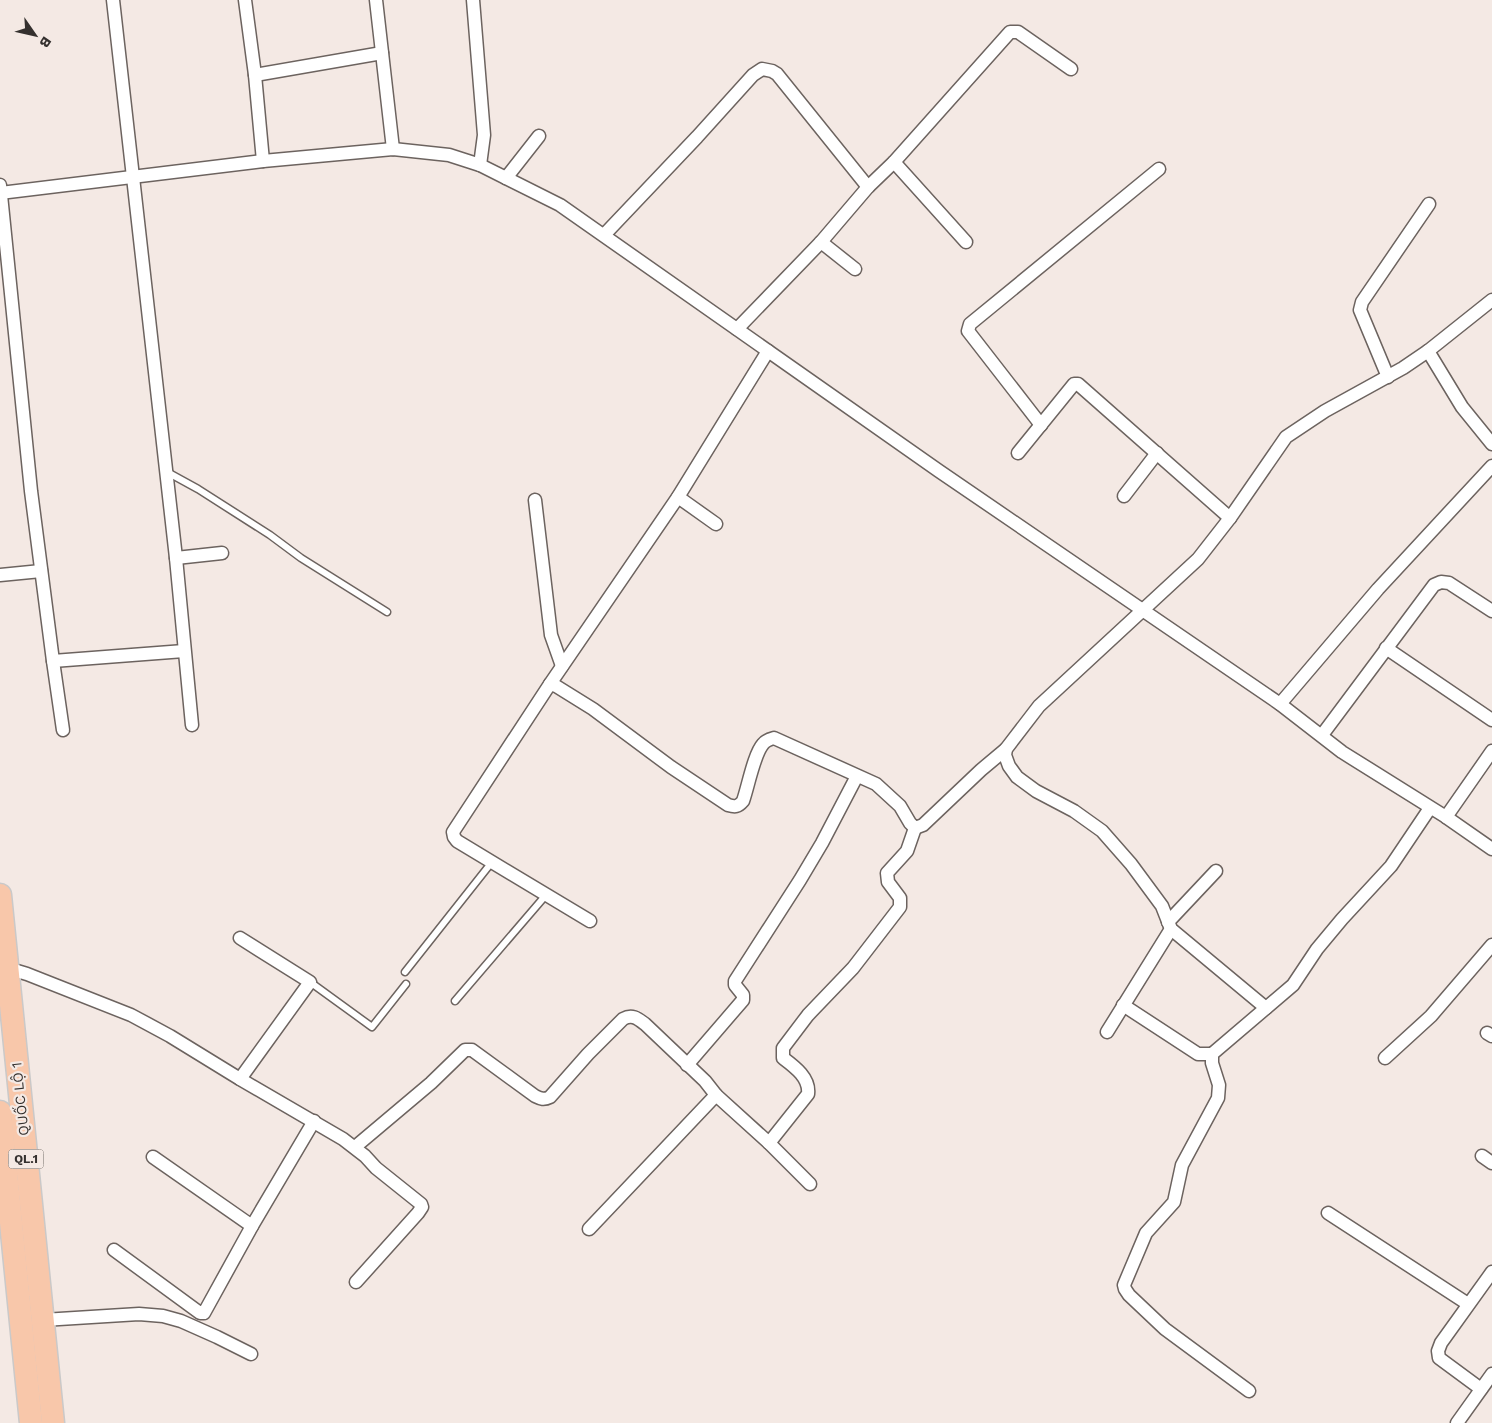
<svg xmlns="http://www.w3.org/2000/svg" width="1492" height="1423" font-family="'Work Sans',sans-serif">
<rect width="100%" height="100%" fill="#f4e9e4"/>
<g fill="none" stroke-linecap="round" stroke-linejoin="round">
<!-- lane casing -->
<g stroke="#6c635f" stroke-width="9">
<g id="lane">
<polyline points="167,472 198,489 270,535 301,558 387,612"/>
<polyline points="405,972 492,862"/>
<polyline points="310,982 372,1027 406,984"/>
<polyline points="455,1001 546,895"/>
</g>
</g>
<!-- street casing -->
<g stroke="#6c635f" stroke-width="15">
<g id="street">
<polyline points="113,0 176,558 192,725"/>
<polyline points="245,0 255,75 263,161"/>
<polyline points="376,0 393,149"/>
<polyline points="473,0 484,135 480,165"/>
<polyline points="255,75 382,53"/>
<polyline points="894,162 966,242"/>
<polyline points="506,178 539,136"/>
<polyline points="0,185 31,491 53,661 184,651"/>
<polyline points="0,193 263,161 393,149 449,155 480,165 560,205 939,471 1280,704 1342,752 1446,817 1492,849"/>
<polyline points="604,235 697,137 753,75 762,69 772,71 777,74 868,187"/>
<polyline points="821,242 855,269"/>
<polyline points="737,329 821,242 868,187 894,162 1010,32 1018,32 1071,69"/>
<polyline points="1428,351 1462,407 1492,444"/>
<polyline points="1388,377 1360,310 1362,302 1429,204"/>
<polyline points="1041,425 968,331 970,324 1159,169"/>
<polyline points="1018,453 1074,384 1078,384 1230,518"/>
<polyline points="1124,496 1157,453"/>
<polyline points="678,497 716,524"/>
<polyline points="535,500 551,635 562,666"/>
<polyline points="176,558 222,553"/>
<polyline points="0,575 41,571"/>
<polyline points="1386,648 1492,720"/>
<polyline points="53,661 63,730"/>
<path d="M550,684L556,686L593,709L671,767L728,805C735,807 738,807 743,801C748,787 754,754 763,744C766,740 770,739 774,738L876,784L900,806L910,823L915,828L923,825L981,770L1006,749"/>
<polyline points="1280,704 1378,589 1492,466"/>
<polyline points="1322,735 1434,585 1441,582 1449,583 1492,611"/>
<polyline points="1446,817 1492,751"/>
<polyline points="590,921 457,841 454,837 453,832 550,684 678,497 768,351"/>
<polyline points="1168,922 1216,871"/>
<polyline points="7,968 27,974 131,1015 170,1036 240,1079 343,1139 365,1156 376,1168 421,1204 422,1207 418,1213 356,1282"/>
<polyline points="1123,1005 1198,1054 1212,1054"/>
<polyline points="1266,1008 1171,929 1162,906 1131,864 1102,831 1074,811 1036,791 1017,777 1009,766 1005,755 1006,749 1039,706 1198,559 1230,518 1286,437 1325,411 1403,368 1428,351 1492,300"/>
<polyline points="1107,1032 1171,929"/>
<polyline points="1487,1033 1492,1036"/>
<polyline points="1385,1058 1431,1016 1492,945"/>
<polyline points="687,1065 743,1000 743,995 735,985 735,981 800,880 822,843 857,776"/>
<polyline points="240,1079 310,982 240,938"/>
<polyline points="716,1095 769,1143 810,1184"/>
<path d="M769,1143L808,1094C810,1078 795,1067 783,1058V1048L808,1015L853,968L900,907V898L888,882L887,873L907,851L915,828"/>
<path d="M355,1147L431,1083L465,1050H472L535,1096C541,1099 544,1100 550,1097L588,1054L623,1019C632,1014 637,1018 645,1024L705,1081L716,1095L589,1229"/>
<polyline points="1482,1156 1492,1163"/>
<polyline points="153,1157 252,1226"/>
<polyline points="1328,1213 1468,1304"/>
<polyline points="114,1250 200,1313 204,1313 252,1226 314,1121"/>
<polyline points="43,1320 139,1314 163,1316 181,1321 217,1337 251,1354"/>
<polyline points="1481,1389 1439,1358 1438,1351 1441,1343 1492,1272"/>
<polyline points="1249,1391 1165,1329 1129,1295 1125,1289 1124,1285 1146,1233 1174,1202 1182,1165 1218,1098 1219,1085 1212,1063 1212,1054 1293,985 1317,949 1342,919 1391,866 1430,808"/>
<polyline points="1457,1423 1492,1374"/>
</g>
</g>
<!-- highway casing -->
<g stroke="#cac9c9" stroke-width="25">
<g id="highway">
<polyline points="0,895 53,1423"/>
<polyline points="0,1112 31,1423"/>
</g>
</g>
<!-- lane -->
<use href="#lane" stroke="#fff" stroke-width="6"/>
<!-- street -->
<use href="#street" stroke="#fff" stroke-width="12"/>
<!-- highway -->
<use href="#highway" stroke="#f8c7aa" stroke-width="22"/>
</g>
<g text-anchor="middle" stroke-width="4.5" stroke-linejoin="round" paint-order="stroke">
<!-- shield labels -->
<rect fill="#f4e9e4" stroke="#6e6865" stroke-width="1" x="8.5" y="1149.5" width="35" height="19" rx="4"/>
<g font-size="12" font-weight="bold" fill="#34302e">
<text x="26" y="1163">QL.1</text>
</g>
<!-- street labels -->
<g font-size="14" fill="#34302e" stroke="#f4e9e4">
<text transform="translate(20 1099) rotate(-96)" y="5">QUỐC LỘ 1</text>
</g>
</g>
<!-- north arrow -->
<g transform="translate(35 35) rotate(124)" stroke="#f4e9e4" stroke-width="4" paint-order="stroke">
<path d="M0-4L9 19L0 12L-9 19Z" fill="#34302e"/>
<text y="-8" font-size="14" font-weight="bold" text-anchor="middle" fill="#34302e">B</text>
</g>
</svg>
